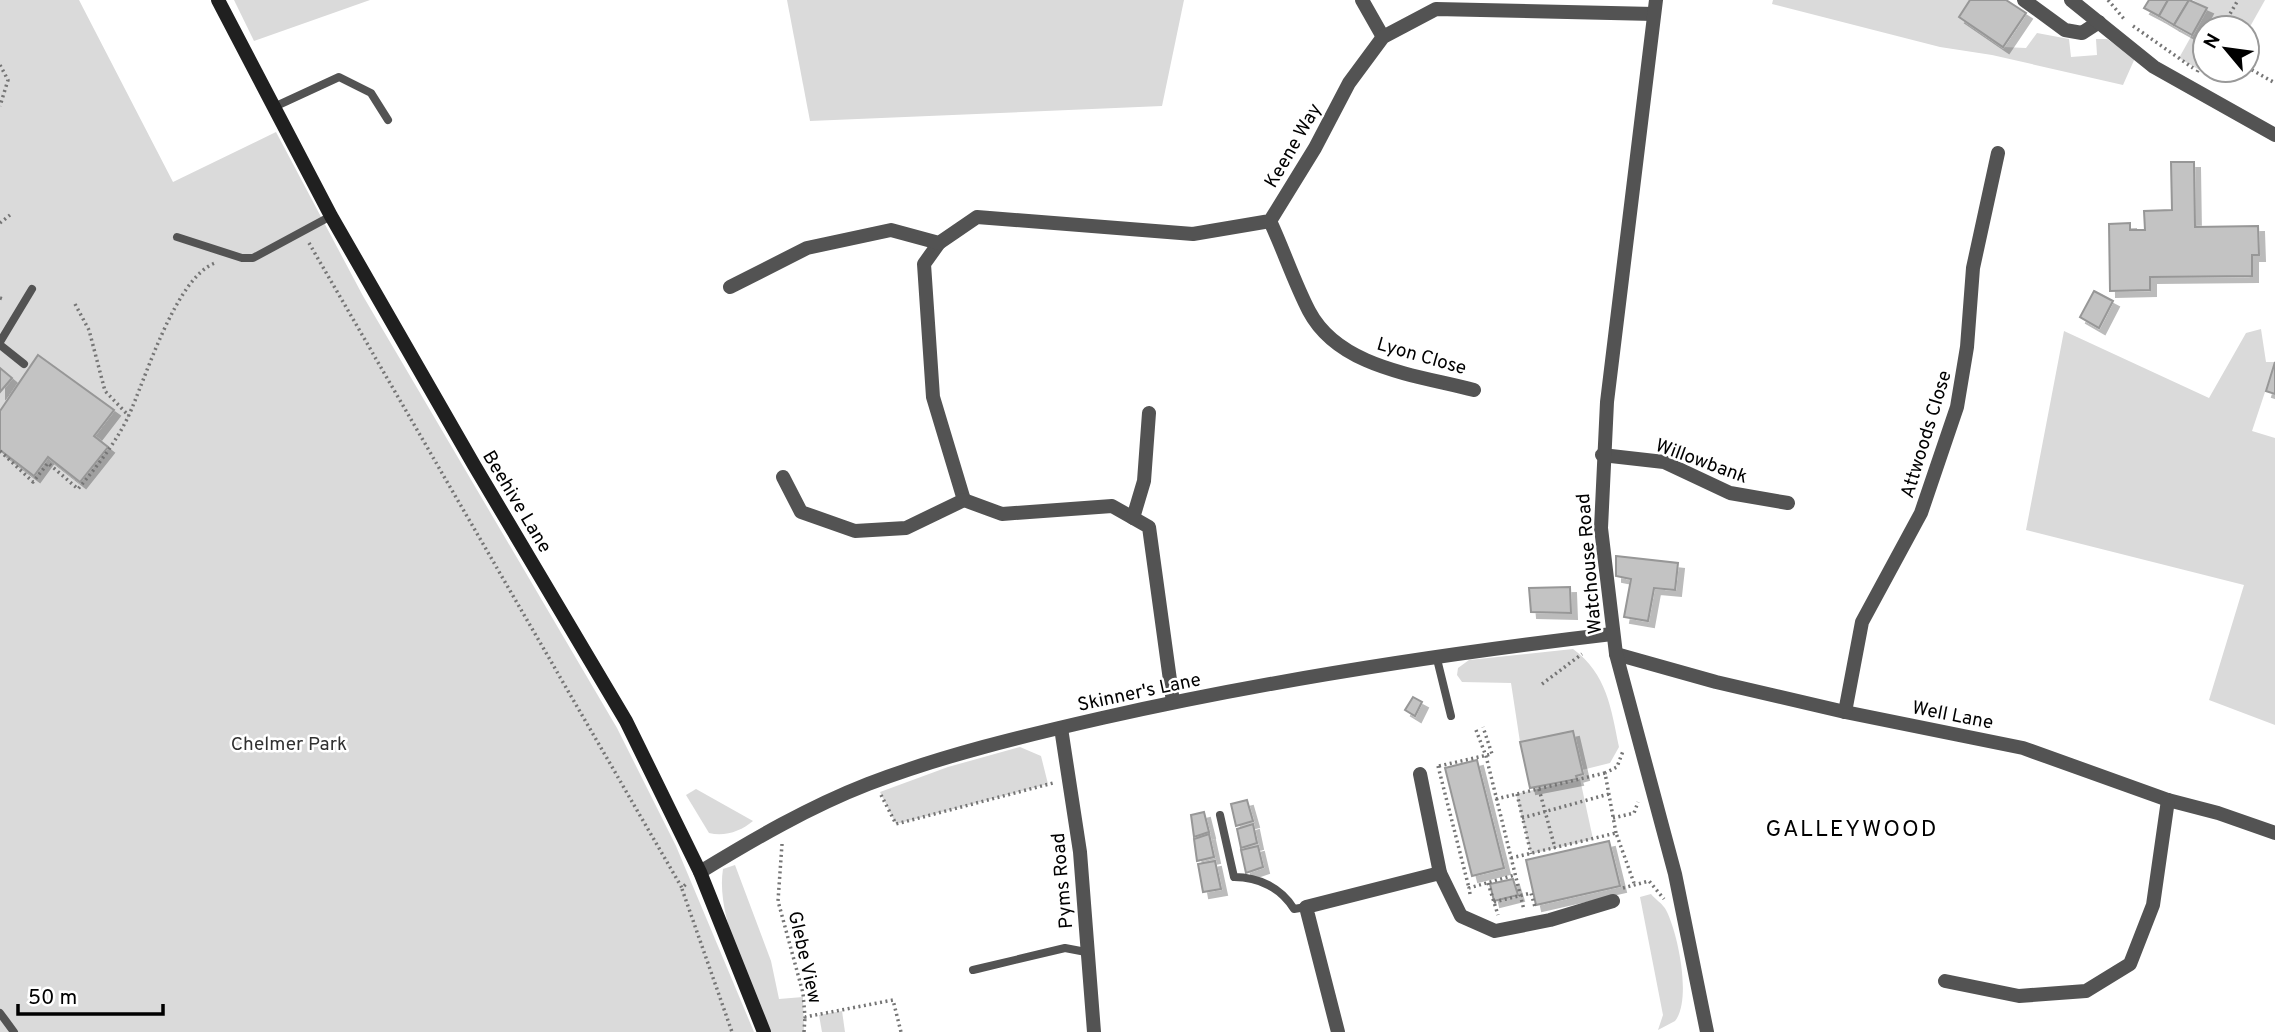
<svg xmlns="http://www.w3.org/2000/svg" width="2275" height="1032" font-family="Overpass,sans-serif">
<defs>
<filter id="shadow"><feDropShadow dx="6" dy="6" stdDeviation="0" flood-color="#0004"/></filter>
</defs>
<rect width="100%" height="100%" fill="#fff"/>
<!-- green -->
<g fill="#dadada">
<polygon points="0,0 79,0 173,182 276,132 363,296 617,728 676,846 754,1032 0,1032"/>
<polygon points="234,0 370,0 254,41"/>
<polygon points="787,0 1184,0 1162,106 810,121"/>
<polygon points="1773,0 1970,0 1959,17 2003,47 2026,48 2037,33 2069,39 2071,57 2097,55 2096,39 2107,39 2135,58 2123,85 1992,55 1940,47 1772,4"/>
<polygon points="2193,0 2265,0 2247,32 2247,28 2205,28 2205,70 2226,70 2220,82 2179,58 2207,8"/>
<polygon points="2261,329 2266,362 2275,362 2252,431 2275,438 2275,725 2209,700 2244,585 2026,530 2064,331 2209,398 2246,333"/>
<path d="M1573,649C1607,674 1611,708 1619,747L1610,763L1582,770L1520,742L1511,683L1462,682L1457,675L1458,668L1469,660Z"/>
<polygon points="1020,747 1041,756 1048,784 896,824 880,792 948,767"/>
<polygon points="1580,779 1593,839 1531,854 1516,794"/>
<path d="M696,789L753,821C741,831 725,837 709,833L686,795Z"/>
<path d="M735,865L771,961L779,999L803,997L804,1032H771C753,987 715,918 723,869Z"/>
<path d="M1651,894C1655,899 1663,904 1666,910C1678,933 1692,1000 1675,1021L1658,1030L1663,1015L1640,897Z"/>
<polygon points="842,1011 845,1032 822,1032 819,1015"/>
</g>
<!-- building -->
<g fill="#c3c3c3" stroke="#979797" stroke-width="2" filter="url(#shadow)">
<polygon points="1970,0 2006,0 2026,13 2003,47 1959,17"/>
<polygon points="2149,0 2168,0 2159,16 2144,8"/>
<polygon points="2168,0 2189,0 2174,25 2159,16"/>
<polygon points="2189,0 2207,8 2192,35 2174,25"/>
<polygon points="2171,162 2194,162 2195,227 2258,226 2259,255 2252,255 2252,276 2150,277 2150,290 2110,291 2109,224 2130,223 2130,230 2145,230 2144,211 2172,210"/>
<polygon points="2094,291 2113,301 2099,328 2080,317"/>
<polygon points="38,355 114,410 94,436 108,447 80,482 48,457 34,476 0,450 0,411"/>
<polygon points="2275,362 2275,394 2266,391"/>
<polygon points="0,368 12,378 0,392"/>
<polygon points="1616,556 1678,563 1675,590 1654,588 1648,621 1624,617 1631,579 1616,576"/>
<polygon points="1570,587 1571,613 1531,612 1529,588"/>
<polygon points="1413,697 1422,702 1415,716 1405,710"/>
<polygon points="1573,731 1583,774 1576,776 1577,779 1530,788 1520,742"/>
<polygon points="1477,760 1504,868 1472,876 1445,768"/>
<polygon points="1247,800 1253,821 1236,826 1231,804"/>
<polygon points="1204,812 1209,832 1194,837 1191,815"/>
<polygon points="1253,824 1257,843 1241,848 1237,829"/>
<polygon points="1209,834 1214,857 1197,861 1194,839"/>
<polygon points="1609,841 1620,886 1536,905 1526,860"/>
<polygon points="1258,846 1263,867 1246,873 1241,850"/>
<polygon points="1215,861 1221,889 1203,892 1198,864"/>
<polygon points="1513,879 1518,895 1494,901 1490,884"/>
</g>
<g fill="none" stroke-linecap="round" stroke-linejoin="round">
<!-- path -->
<g stroke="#757575" stroke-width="3.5" stroke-dasharray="2 3.5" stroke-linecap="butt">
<polyline points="2108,0 2125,20"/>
<polyline points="2133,26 2193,68"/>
<polyline points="2222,28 2238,0"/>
<polyline points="0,65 8,80 0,106"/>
<polyline points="2247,67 2275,83"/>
<polyline points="2197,72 2205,58"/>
<polyline points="0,223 10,215"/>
<polyline points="309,243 682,888 686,884"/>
<polyline points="0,298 3,299"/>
<polyline points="75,304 89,330 105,391 129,416"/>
<path d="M0,451L33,482L48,463L78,489C97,466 115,444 128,417C145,381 175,278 215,263"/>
<polyline points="1542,684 1582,654"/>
<polyline points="1476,730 1486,756 1524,910"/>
<polyline points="1438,766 1469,888"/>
<polyline points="1439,766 1492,754 1483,727"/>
<polyline points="1539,789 1555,848"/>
<polyline points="1517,794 1531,854"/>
<polyline points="881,795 896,824 1053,783"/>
<polyline points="1496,799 1605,773"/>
<polyline points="1522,818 1609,794"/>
<polyline points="1613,818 1634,813 1638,802"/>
<polyline points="1616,833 1605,773 1617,767 1623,751"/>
<polyline points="782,844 778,901 803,993 805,1017 893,1000 901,1032"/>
<polyline points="1511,858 1616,833 1634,883"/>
<polyline points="1488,883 1498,915"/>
<polyline points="1623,888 1649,881 1664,899"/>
<polyline points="682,889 732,1032"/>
<polyline points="1470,894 1469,888 1515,875"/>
<polyline points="1494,902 1531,893 1535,907"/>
<polyline points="804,1032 805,1017"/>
</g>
<!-- service -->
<g stroke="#535353" stroke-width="8">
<polyline points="274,107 339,77 371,93 388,120"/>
<polyline points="177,237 242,258 253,258 331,216"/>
<polyline points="0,342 32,289"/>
<polyline points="0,345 24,364"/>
<polyline points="1436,655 1451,716"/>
<path d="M1220,815L1234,877C1259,877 1281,888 1294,909L1306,907"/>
<polyline points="973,970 1065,948 1086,952"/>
<polyline points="0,1013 14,1032"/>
</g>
<!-- minor -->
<g stroke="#535353" stroke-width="14">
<polyline points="1362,0 1383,37"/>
<polyline points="2024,0 2065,30 2082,33 2099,22"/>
<polyline points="2071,0 2154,67 2275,135"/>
<path d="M1270,221C1284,251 1294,282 1309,311C1339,368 1417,375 1474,390"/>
<polyline points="939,243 924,264 933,397 964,500"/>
<polyline points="730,287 807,248 891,230 939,243 977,217 1193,234 1270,221 1315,148 1349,83 1383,37 1436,9 1654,14"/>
<polyline points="1602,455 1664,462 1730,493 1788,503"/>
<polyline points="783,477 801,512 855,531 906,528 964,500 1002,514 1112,506 1149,527 1173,702"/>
<polyline points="1133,518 1144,481 1149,413"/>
<polyline points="1616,654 1716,682 1845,712 2023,748 2168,800 2218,813 2275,833"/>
<polyline points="1845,712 1862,622 1921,513 1957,407 1967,347 1973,268 1998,153"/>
<polyline points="1061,728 1080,852 1094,1032"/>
<polyline points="1420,774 1440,873 1461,916 1495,931 1550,920 1613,901"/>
<path d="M700,872C754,839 809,807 868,784C944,755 1023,736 1102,718C1270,680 1441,654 1612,634"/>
<polyline points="1945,981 2019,996 2086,991 2130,964 2153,905 2168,800"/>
<polyline points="1338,1032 1306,907 1440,873"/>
</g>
<!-- tertiary -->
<polyline stroke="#535353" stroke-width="14" points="1656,0 1607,402 1601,528 1616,654 1675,874 1707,1032"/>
<!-- secondary -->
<polyline stroke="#202020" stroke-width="14" points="218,0 331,216 474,465 626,721 700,872 764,1032"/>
</g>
<g text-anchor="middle" stroke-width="5" stroke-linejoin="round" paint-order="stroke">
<!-- street labels -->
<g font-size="19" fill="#000" stroke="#fff">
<text transform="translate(1292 145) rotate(-60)" y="7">Keene Way</text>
<text transform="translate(1422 355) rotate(16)" y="7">Lyon Close</text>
<text transform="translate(1925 434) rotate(-73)" y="7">Attwoods Close</text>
<text transform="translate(1702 460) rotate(20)" y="7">Willowbank</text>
<text transform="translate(518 501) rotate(59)" y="7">Beehive Lane</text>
<text transform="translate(1588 564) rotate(-95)" y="7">Watchouse Road</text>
<text transform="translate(1139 691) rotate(-12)" y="7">Skinner's Lane</text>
<text transform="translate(1953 714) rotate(11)" y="7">Well Lane</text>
<text transform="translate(1061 881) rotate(-95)" y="7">Pyms Road</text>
<text transform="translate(806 957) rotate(77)" y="7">Glebe View</text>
</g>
<!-- park labels -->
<g font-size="19" fill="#313131" stroke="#fff">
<text x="289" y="750">Chelmer Park</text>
</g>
<!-- quarter labels -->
<g font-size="23" letter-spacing="2" fill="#000" stroke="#fff">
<text x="1852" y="836">GALLEYWOOD</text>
</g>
</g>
<!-- north arrow -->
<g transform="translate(2226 49) rotate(299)"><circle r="33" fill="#ffffff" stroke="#999999" stroke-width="2"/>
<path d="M0-5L12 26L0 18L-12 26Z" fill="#000000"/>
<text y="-10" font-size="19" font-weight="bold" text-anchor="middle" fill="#000000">N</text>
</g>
<!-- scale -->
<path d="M18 1004v10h145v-10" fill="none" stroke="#000000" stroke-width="3.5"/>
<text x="28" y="1004" font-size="21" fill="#000000" stroke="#ffffff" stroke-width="5" paint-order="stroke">50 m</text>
</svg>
